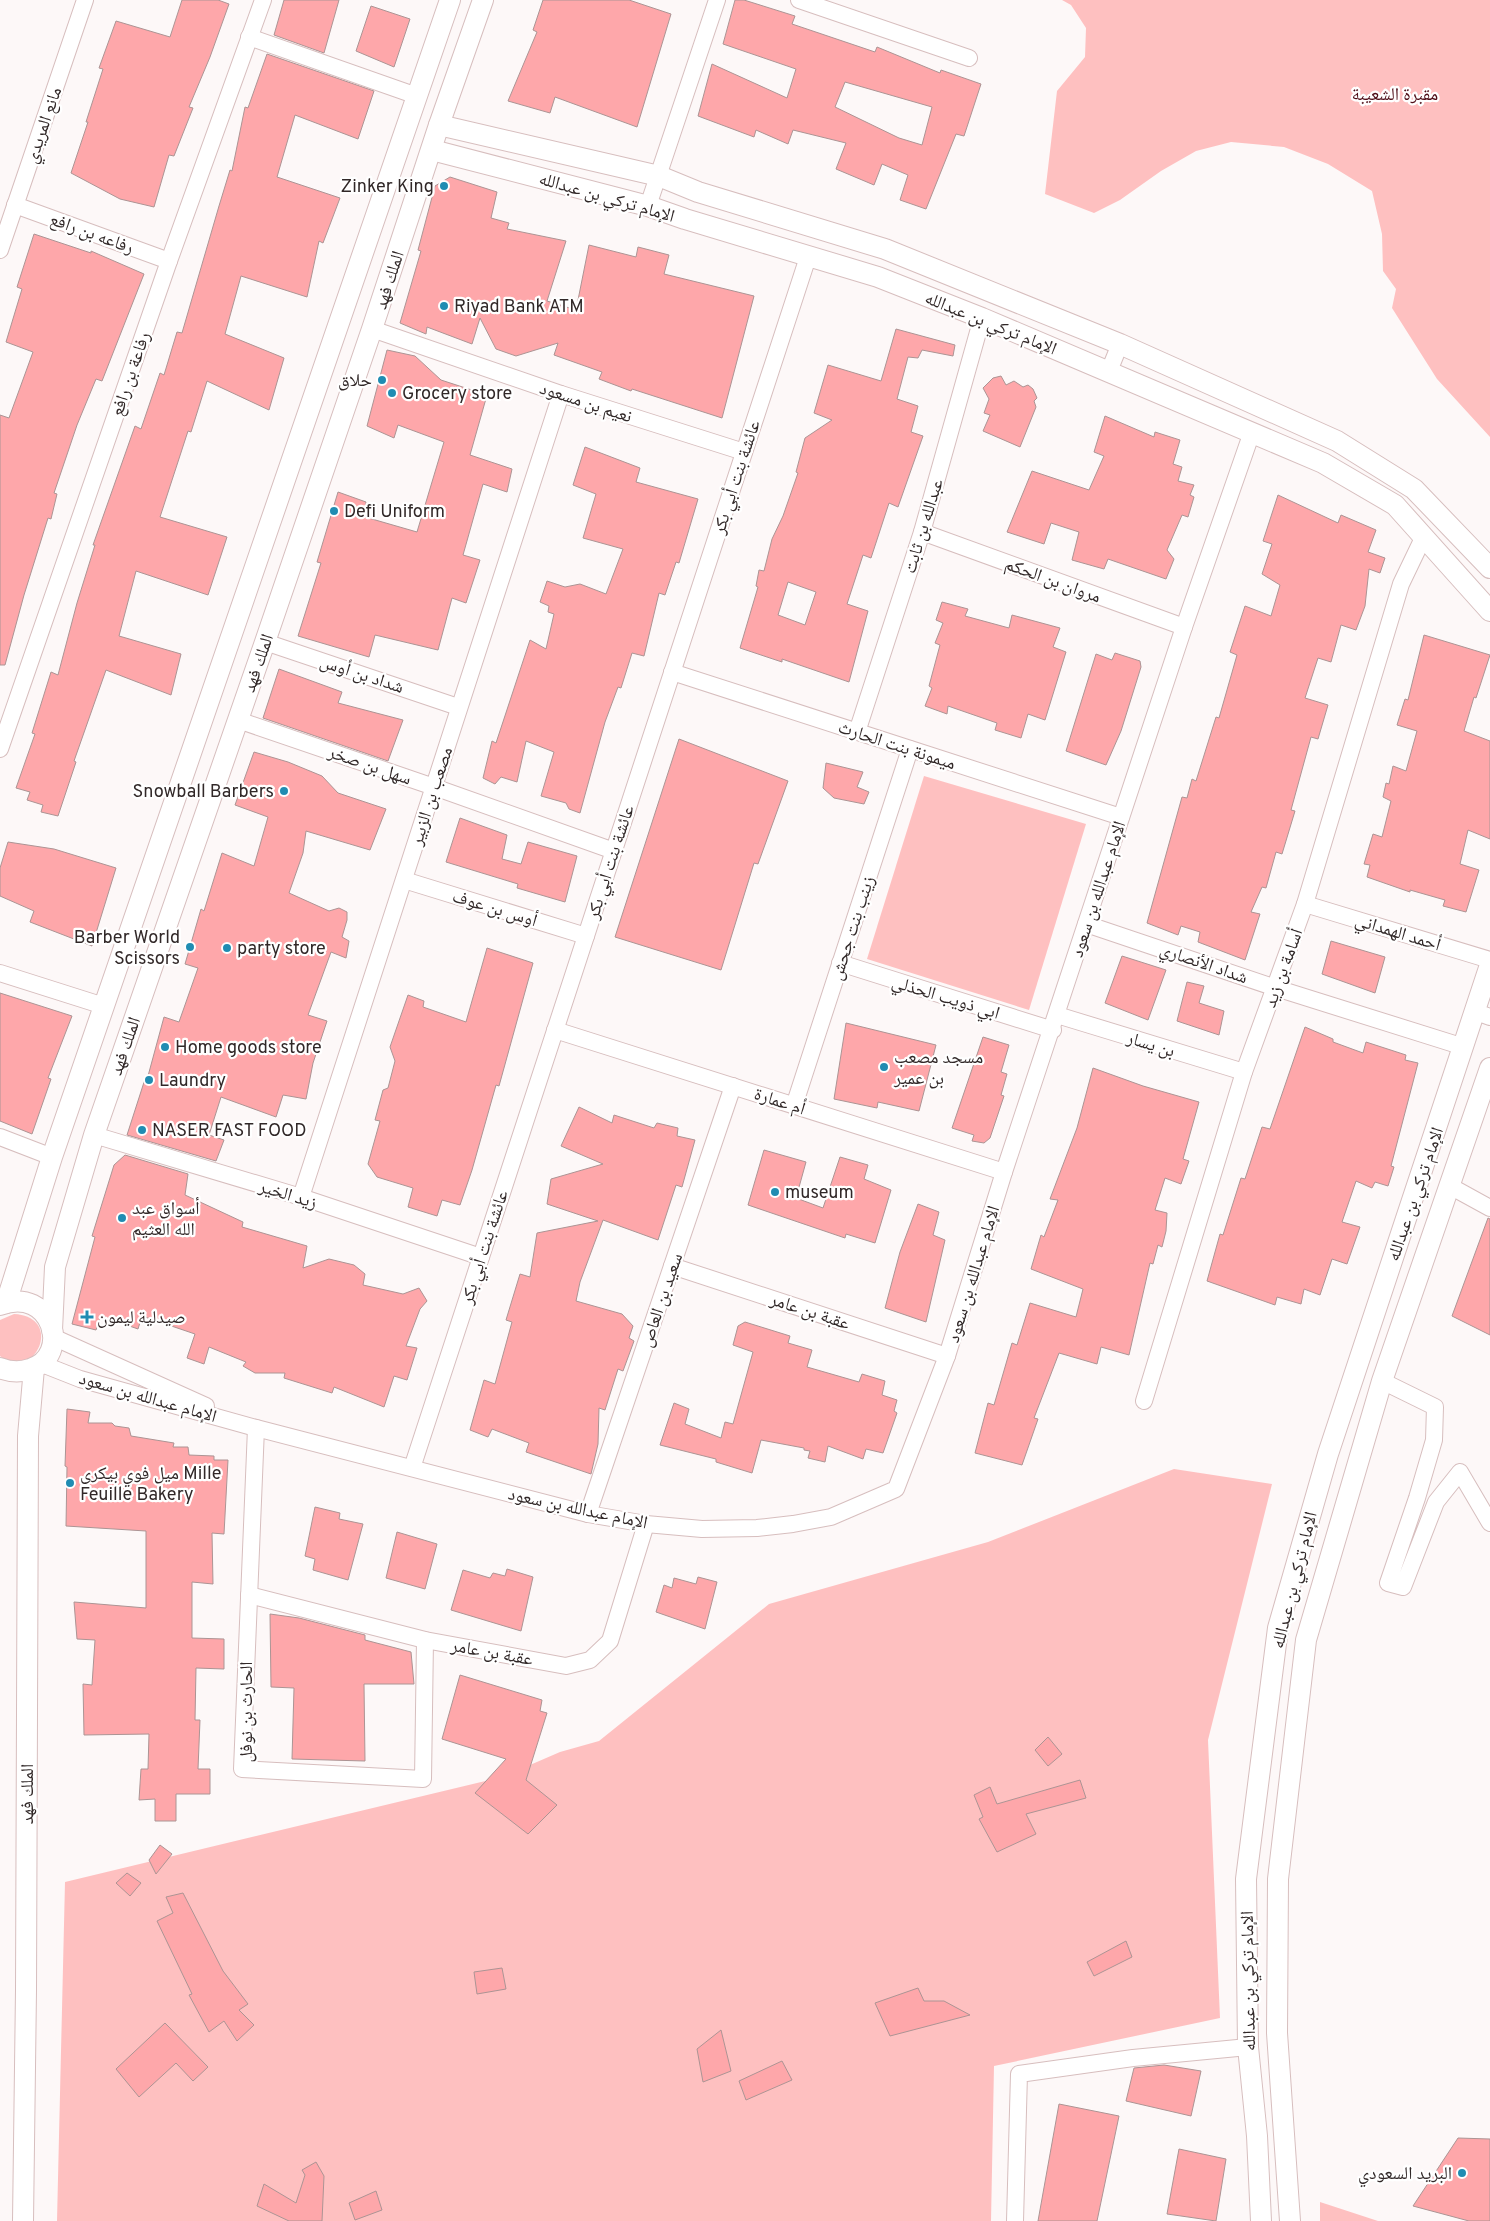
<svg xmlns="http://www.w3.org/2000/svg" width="1490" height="2221" font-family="Overpass,'Noto Naskh Arabic',sans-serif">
<rect width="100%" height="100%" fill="#fdf8f8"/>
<!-- green -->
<g fill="#fec0c0">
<polygon points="1062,0 1490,0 1490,437 1437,379 1392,308 1396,289 1383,271 1382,234 1372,191 1328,164 1284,147 1231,142 1196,151 1161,171 1120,200 1094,213 1045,194 1057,91 1085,57 1086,28 1071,5"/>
<polygon points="924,776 1086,824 1029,1010 867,959"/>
<path d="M14,1314C66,1317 33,1385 0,1356V1320Z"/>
<polygon points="1174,1469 1272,1484 1208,1740 1220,2018 994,2066 991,2221 57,2221 65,1882 502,1777 560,1752 599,1741 769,1604 988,1542"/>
<polygon points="1320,2202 1378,2221 1320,2221"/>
</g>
<!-- building -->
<g fill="#fea7aa" stroke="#ac9494" fill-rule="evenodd">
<polygon points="182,0 218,0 229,4 210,57 189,107 193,108 174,156 169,155 154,207 120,199 71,173 88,122 86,122 103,69 99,68 116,21 170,37"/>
<polygon points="284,0 339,0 324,53 274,35"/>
<polygon points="543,0 629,0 671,14 637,127 555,97 550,113 508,101 537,32 533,30"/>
<path d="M735,0H744L795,16L792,24L875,52L877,47L940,73L941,70L981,84L964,136L956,134L926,209L900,200L908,175L882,164L874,185L836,169L846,143L793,130L788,144L756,130L754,137L698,116L712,64L787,98L796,69L723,44ZM845,82L932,107L922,145L899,138L835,107Z"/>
<polygon points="371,6 410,19 394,67 356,51"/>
<polygon points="267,54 374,91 358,139 295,115 277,177 340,198 323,243 319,241 307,297 241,276 225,334 284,358 269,410 207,381 191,432 188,431 160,517 227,537 208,595 136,571 119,636 181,654 171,695 106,670 74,761 76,762 58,816 41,812 43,805 27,800 30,792 16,788 35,734 32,733 51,672 58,675 77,603 95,545 93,545 135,426 141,429 160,373 164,375 177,332 182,333 219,206 230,170 232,171 245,107 248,108"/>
<polygon points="450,177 497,192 491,218 509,223 507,229 566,241 547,301 576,310 589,245 636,257 638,247 669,255 664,274 754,296 722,418 632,389 631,391 599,379 602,372 554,355 558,343 516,356 496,349 480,318 472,344 427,327 426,334 400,323 421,251 418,250 435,186"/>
<polygon points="34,234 91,253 91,251 144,274 102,381 96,379 77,425 54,493 57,494 51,519 48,518 24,595 5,665 0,665 0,415 9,418 33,352 6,342 22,289 17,287"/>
<path d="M896,329L955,345L953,356L922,350L918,358L908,357L897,399L918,406L911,432L923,436L898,507L889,503L871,558L863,555L847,604L868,611L849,682L782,659V662L740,648L758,587L756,586L759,570L764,571L772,539L783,516L798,473L796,472L805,438L832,420L814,413L828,365L881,381ZM788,582L816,592L805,625L778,615Z"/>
<polygon points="387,350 415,356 441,380 487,395 470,455 512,469 507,492 483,484 463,555 480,560 466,603 452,598 438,650 375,635 369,657 298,636 321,563 317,562 338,492 366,502 365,517 417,532 444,442 398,425 394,438 367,426"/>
<polygon points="1001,376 1006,385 1014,381 1023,387 1028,385 1033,389 1037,398 1034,401 1036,407 1020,447 983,431 990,415 984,413 989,399 983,388 993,378"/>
<polygon points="1105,416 1154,437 1155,432 1180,440 1173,464 1182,467 1178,481 1194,485 1190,495 1194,497 1188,517 1182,515 1167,550 1174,559 1166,579 1108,559 1104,569 1072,560 1079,532 1051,523 1044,544 1007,532 1032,471 1089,490 1104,456 1094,452"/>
<polygon points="585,447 640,468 636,482 698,499 679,563 676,562 665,595 659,593 644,656 632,653 621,688 618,687 605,722 580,813 569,809 566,803 541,796 554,752 526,741 517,782 501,777 495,784 483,778 492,741 496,743 530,640 546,649 554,614 548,612 549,606 540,602 547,581 565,587 580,584 606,594 623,549 583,538 596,494 573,485"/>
<polygon points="1278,495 1338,523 1341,515 1376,530 1368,552 1385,558 1380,573 1369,569 1365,606 1356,630 1341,625 1331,662 1318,658 1305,698 1328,705 1318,739 1311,737 1291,810 1295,811 1282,854 1276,852 1266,888 1262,887 1251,912 1260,914 1245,960 1198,942 1200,932 1181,926 1178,935 1147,923 1182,797 1187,798 1192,779 1196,781 1216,717 1219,718 1237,655 1230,652 1245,606 1271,616 1280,585 1262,574 1272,544 1263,541"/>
<polygon points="942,602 968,609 965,616 1009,628 1012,615 1060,628 1053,647 1066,652 1045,720 1028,714 1021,738 995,730 997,723 948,706 947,714 925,706 932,688 929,686 940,645 935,643 943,623 936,620"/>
<polygon points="1424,635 1490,655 1476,698 1474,697 1464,731 1490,741 1490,839 1468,830 1460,864 1479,870 1466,912 1443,906 1445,900 1410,890 1410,892 1367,877 1370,865 1364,864 1373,834 1382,837 1391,801 1383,797 1386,783 1389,784 1393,766 1406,771 1417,731 1397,725 1405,699 1408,700"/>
<polygon points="1115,653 1140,661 1141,667 1121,731 1106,765 1066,751 1096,654 1112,660"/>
<polygon points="279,669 342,692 338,703 403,720 388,761 263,718"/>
<polygon points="679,739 788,781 758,864 754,863 721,970 615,937"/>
<polygon points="254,752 288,762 322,776 338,793 386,809 370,850 306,831 303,853 289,893 329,911 339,908 347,912 347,920 342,937 349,941 346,958 331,952 308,1015 327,1021 313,1063 306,1099 283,1095 276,1117 221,1097 209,1135 224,1140 216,1161 127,1135 146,1076 148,1076 164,1017 179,1022 198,968 185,964 201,909 204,911 222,853 254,866 268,817 235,805"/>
<polygon points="826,763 863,772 857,787 869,792 864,804 834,798 823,788"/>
<polygon points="460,818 507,835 502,859 521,864 528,842 577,856 565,902 517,888 518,884 446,862"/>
<polygon points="8,842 54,849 116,868 92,946 30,922 34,911 0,896 0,868"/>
<polygon points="1331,941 1385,957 1375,993 1322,974"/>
<polygon points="487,948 533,963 499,1086 496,1085 472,1170 460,1205 442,1200 437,1216 408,1207 413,1188 377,1177 368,1164 380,1121 375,1120 383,1090 388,1088 395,1061 390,1047 408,995 424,1001 423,1007 466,1022"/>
<polygon points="1122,956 1166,970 1148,1020 1105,1003"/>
<polygon points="1187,982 1204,986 1199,1003 1224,1011 1219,1035 1177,1021"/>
<polygon points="0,993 72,1016 48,1078 51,1079 32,1134 0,1121"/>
<polygon points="846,1023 936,1045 919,1111 878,1102 877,1108 834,1099"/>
<polygon points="1305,1027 1333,1039 1333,1042 1363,1053 1366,1042 1406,1055 1405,1060 1418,1063 1391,1166 1394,1167 1388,1186 1375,1182 1372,1188 1356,1181 1342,1222 1360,1227 1347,1264 1332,1259 1320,1295 1304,1289 1301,1304 1277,1297 1275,1305 1207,1281 1220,1234 1223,1235 1241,1178 1245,1179 1262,1127 1270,1129"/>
<polygon points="983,1037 1009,1045 1001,1072 1007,1074 1001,1095 1004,1096 990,1138 984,1143 972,1141 974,1135 952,1128"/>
<polygon points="1093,1068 1143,1086 1199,1102 1183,1159 1189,1161 1181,1184 1165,1178 1155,1210 1167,1213 1166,1231 1162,1247 1158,1245 1153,1264 1150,1263 1129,1355 1101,1347 1097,1364 1059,1353 1034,1418 1038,1419 1022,1465 975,1453 988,1403 994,1405 1012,1343 1017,1345 1030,1303 1076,1317 1083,1289 1031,1269 1041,1235 1044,1237 1058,1200 1050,1199 1077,1128"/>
<polygon points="579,1107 612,1123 614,1115 654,1128 657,1123 678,1128 677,1136 695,1140 682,1187 676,1185 658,1240 603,1220 580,1282 576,1301 622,1314 633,1326 629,1338 634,1341 623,1371 618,1369 605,1410 599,1408 598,1444 591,1474 526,1452 529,1443 492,1429 488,1437 470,1430 484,1380 495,1384 512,1322 506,1320 520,1274 530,1277 537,1233 598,1221 547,1204 551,1179 603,1164 561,1146"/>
<polygon points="764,1150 806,1162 796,1198 823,1208 840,1157 868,1165 864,1179 891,1190 875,1243 846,1234 845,1238 748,1205"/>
<polygon points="125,1155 188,1174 185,1195 243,1222 242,1227 307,1246 303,1268 329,1259 354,1265 365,1274 363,1285 403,1294 419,1288 427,1301 420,1309 406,1346 417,1348 407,1380 394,1376 384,1407 334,1387 332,1393 284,1378 285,1373 255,1373 243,1366 246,1362 209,1347 204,1364 187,1358 195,1334 142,1316 138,1329 101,1316 96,1330 72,1324 95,1237 92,1236 114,1165"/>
<polygon points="918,1204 939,1212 933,1235 945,1240 926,1322 885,1308 900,1252"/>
<polygon points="1488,1218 1490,1219 1490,1335 1452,1316"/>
<polygon points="745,1322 790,1336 788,1343 812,1350 807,1367 859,1382 862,1374 885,1381 882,1395 897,1400 894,1411 897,1413 883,1453 866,1449 863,1459 828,1446 825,1462 808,1458 810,1451 804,1450 804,1448 761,1440 752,1473 716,1462 716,1459 660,1445 674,1403 689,1409 685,1424 721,1438 725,1422 733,1424 753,1352 733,1345 738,1326"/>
<polygon points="67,1409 90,1412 88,1423 112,1423 115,1426 129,1428 131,1436 174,1443 173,1447 188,1447 189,1455 214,1456 214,1460 228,1460 224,1534 212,1533 213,1584 192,1582 192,1638 224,1639 224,1669 196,1668 195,1720 200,1720 198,1769 210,1769 210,1794 176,1794 176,1821 155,1821 155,1799 139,1800 141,1769 148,1769 149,1734 84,1735 83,1684 92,1685 95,1640 77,1639 74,1602 146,1608 146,1531 66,1526 67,1467 65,1466"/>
<polygon points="315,1507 340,1513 339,1519 363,1524 348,1580 313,1570 315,1559 305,1556"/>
<polygon points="397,1532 437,1544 425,1589 386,1578"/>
<polygon points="507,1569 533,1577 521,1631 451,1610 463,1570 490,1578 493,1573 505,1576"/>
<polygon points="698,1577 717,1582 705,1629 656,1612 664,1585 672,1588 674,1578 696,1584"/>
<polygon points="270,1614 299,1618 365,1635 365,1640 411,1652 414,1684 364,1684 365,1761 292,1759 294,1688 271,1687"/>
<polygon points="460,1675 542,1700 540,1711 547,1713 526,1780 557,1805 528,1834 475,1793 506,1759 442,1739"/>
<polygon points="1048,1737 1062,1754 1048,1766 1035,1750"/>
<polygon points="1080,1780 1086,1798 1026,1814 1036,1834 997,1852 979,1819 983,1817 974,1795 990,1787 997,1804"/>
<polygon points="160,1845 172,1854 156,1874 149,1860"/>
<polygon points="127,1873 141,1883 130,1896 116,1883"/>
<polygon points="183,1893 223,1971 248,2004 239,2010 254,2025 237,2041 224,2021 209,2032 189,1995 192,1994 157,1921 173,1913 166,1897"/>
<polygon points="1126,1941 1132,1957 1094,1976 1087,1962"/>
<polygon points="502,1968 506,1989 477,1994 474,1972"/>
<polygon points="918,1988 924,2001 944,2001 970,2015 890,2036 875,2003"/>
<polygon points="165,2023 208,2067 193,2081 176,2063 139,2097 116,2069"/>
<polygon points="721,2030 731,2071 703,2082 697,2049"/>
<polygon points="782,2061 792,2080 746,2100 739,2081"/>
<polygon points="1164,2065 1201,2071 1191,2116 1126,2101 1134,2068"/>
<polygon points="1059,2104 1119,2116 1097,2221 1038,2221"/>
<polygon points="1458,2138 1490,2139 1490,2221 1469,2221 1413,2206"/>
<polygon points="1179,2149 1226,2159 1216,2221 1167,2214"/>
<polygon points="316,2162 324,2176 322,2221 289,2221 257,2206 264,2184 296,2203 305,2175 302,2170"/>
<polygon points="376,2191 382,2210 355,2220 349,2203"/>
</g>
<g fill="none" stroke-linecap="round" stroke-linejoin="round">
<!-- minor casing -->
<g stroke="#d7bebe" stroke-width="18">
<g id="minor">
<polyline points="799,0 969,58"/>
<polyline points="249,37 417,96"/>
<polyline points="15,205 169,261"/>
<polyline points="648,206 717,0"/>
<polyline points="0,250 85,0"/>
<polyline points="372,329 561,394 744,452"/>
<polyline points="1109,371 1120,344"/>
<polyline points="922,532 1184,627"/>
<polyline points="265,642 458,707"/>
<polyline points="672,672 1121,817"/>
<polyline points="238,720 434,787 614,851"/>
<polyline points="857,732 922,532 982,318"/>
<polyline points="0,749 169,261 263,0"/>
<polyline points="404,880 586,936"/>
<polyline points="1305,904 1490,960"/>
<polyline points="1086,924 1276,988 1464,1047"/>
<polyline points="840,963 1053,1030"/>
<polyline points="0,973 104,1006"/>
<polyline points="1476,1012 1490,1017"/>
<polyline points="1057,1015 1244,1072"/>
<polyline points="555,1030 1004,1172"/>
<polyline points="794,1106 910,749"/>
<polyline points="94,1135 301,1197 481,1257"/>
<polyline points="0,1137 52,1157"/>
<polyline points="1448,1185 1490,1208"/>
<polyline points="301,1197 561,394"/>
<polyline points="672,1266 947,1356"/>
<polyline points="53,1337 206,1406"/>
<polyline points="42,1364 80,1379 256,1428 588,1514 646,1524 702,1529 757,1528 793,1524 831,1517 896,1489 947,1356 1004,1172 1184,627 1252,432"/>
<polyline points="1382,1381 1435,1407 1434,1440 1417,1498 1388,1583 1403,1587 1436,1502 1460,1472 1490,1523"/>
<polyline points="1144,1401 1244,1072 1305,904 1401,584 1424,536"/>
<polyline points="256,1428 242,1769 423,1779 425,1640"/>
<polyline points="412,1468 808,257"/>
<polyline points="588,1514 733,1086"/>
<polyline points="249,1595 425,1640 566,1666 590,1660 610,1641 646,1524"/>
<polyline points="1015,2221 1019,2074 1133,2058 1248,2047"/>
</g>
</g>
<!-- tertiary casing -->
<g stroke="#d7bebe" stroke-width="22">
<g id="tertiary">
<polyline points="439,125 659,176 698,192 885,249 1120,344 1337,441 1414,489 1490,568"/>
<polyline points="432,150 648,206 685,219 878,277 982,318 1323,463 1395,505 1490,611"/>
<polyline points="6,1303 52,1157 450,0"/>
<path d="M0,1305C52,1285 73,1356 30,1369C19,1373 10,1372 0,1368"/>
<polyline points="52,1330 55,1267 94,1135 265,642 372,329 439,125 483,0"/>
<polyline points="23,2221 26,1990 28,1436 34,1368"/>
<polyline points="1261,2221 1257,2136 1248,2047 1246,1879 1278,1628 1328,1454 1490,965"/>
<polyline points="1290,2221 1277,2033 1278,1879 1306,1640 1382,1381 1490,1068"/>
</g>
</g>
<!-- minor -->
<use href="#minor" stroke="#fff" stroke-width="16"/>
<!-- tertiary -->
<use href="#tertiary" stroke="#fff" stroke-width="20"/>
</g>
<!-- markers -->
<g fill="#208cb2" stroke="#fff" stroke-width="2">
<circle cx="444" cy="186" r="5"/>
<circle cx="444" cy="306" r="5"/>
<circle cx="382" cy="380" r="5"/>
<circle cx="392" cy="393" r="5"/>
<circle cx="334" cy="511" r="5"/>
<circle cx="284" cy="791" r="5"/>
<circle cx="190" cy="947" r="5"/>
<circle cx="227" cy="948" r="5"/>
<circle cx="165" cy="1047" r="5"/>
<circle cx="884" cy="1067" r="5"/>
<circle cx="149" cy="1080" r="5"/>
<circle cx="142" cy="1130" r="5"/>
<circle cx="775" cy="1192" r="5"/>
<circle cx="122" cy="1218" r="5"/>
<path d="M84.5 1309.5h5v5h5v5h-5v5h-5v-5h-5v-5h5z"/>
<circle cx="70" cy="1483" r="5"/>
<circle cx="1462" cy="2173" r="5"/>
</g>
<g text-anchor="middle" stroke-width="4.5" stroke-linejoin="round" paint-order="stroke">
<!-- park labels -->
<g font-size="18" fill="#4e0d17" stroke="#fff">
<text x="1395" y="100">مقبرة الشعيبة</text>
</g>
<!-- street labels -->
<g font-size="18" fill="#312828" stroke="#fff">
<text transform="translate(43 125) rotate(-71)" y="6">مانع المريدي</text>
<text transform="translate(607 197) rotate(16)" y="6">الإمام تركي بن عبدالله</text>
<text transform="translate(92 233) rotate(20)" y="6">رفاعه بن رافع</text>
<text transform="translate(389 280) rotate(-72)" y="6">الملك فهد</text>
<text transform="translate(991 323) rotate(22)" y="6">الإمام تركي بن عبدالله</text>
<text transform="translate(130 374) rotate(-71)" y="6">رفاعة بن رافع</text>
<text transform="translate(586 402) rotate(18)" y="6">نعيم بن مسعود</text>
<text transform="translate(736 477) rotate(-72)" y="6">عائشة بنت أبي بكر</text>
<text transform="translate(923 526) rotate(-73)" y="6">عبدالله بن ثابت</text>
<text transform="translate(1053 580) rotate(20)" y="6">مروان بن الحكم</text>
<text transform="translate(258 663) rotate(-71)" y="6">الملك فهد</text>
<text transform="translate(362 674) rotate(18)" y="6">شداد بن أوس</text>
<text transform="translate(897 745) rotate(18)" y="6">ميمونة بنت الحارث</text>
<text transform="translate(370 765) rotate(19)" y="6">سهل بن صخر</text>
<text transform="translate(431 796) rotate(-72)" y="6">مصعب بن الزبير</text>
<text transform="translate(610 862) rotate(-72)" y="6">عائشة بنت أبي بكر</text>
<text transform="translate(1098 889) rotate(-72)" y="6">الإمام عبدالله بن سعود</text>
<text transform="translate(495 908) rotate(17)" y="6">أوس بن عوف</text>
<text transform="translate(852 928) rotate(-72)" y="6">زينب بنت جحش</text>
<text transform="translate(1398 932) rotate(17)" y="6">أحمد الهمداني</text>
<text transform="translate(1204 963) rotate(19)" y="6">شداد الأنصاري</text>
<text transform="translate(1283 968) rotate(-70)" y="6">أسامة بن زيد</text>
<text transform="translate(946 997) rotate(17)" y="6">ابي ذويب الحذلي</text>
<text transform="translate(1151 1044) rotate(17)" y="6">بن يسار</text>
<text transform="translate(125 1046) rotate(-71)" y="6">الملك فهد</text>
<text transform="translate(780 1101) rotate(18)" y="6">أم عمارة</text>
<text transform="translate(288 1194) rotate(17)" y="6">زيد الخير</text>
<text transform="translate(1415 1194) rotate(-71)" y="6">الإمام تركي بن عبدالله</text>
<text transform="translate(484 1247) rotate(-72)" y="6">عائشة بنت أبي بكر</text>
<text transform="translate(973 1274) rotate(-73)" y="6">الإمام عبدالله بن سعود</text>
<text transform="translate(661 1300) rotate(-71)" y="6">سعيد بن العاص</text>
<text transform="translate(810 1311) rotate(18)" y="6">عقبة بن عامر</text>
<text transform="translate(148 1397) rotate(16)" y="6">الإمام عبدالله بن سعود</text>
<text transform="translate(578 1508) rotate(12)" y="6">الإمام عبدالله بن سعود</text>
<text transform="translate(1294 1580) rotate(-76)" y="6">الإمام تركي بن عبدالله</text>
<text transform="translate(492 1652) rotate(10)" y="6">عقبة بن عامر</text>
<text transform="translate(246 1712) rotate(-90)" y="6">الحارث بن نوفل</text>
<text transform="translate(27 1794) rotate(-90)" y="6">الملك فهد</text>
<text transform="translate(1248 1981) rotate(-91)" y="6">الإمام تركي بن عبدالله</text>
</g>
<!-- poi labels -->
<g font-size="18" fill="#312828" stroke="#fff" text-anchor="start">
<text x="434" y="192" text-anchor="end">Zinker King</text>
<text x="454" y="312">Riyad Bank ATM</text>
<text x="372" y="386" text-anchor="end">حلاق</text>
<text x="402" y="399">Grocery store</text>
<text x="344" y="517">Defi Uniform</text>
<text x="274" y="797" text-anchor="end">Snowball Barbers</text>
<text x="180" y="943" text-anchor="end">Barber World<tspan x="180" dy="21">Scissors</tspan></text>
<text x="237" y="954">party store</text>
<text x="175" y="1053">Home goods store</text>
<text x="894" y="1063">مسجد مصعب<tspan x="894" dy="21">بن عمير</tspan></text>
<text x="159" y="1086">Laundry</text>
<text x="152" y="1136">NASER FAST FOOD</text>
<text x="785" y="1198">museum</text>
<text x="132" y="1214">أسواق عبد<tspan x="132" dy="21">الله العثيم</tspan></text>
<text x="97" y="1323">صيدلية ليمون</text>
<text x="80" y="1479">ميل فوي بيكري Mille<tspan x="80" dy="21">Feuille Bakery</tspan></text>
<text x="1452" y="2179" text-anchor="end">البريد السعودي</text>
</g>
</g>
</svg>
